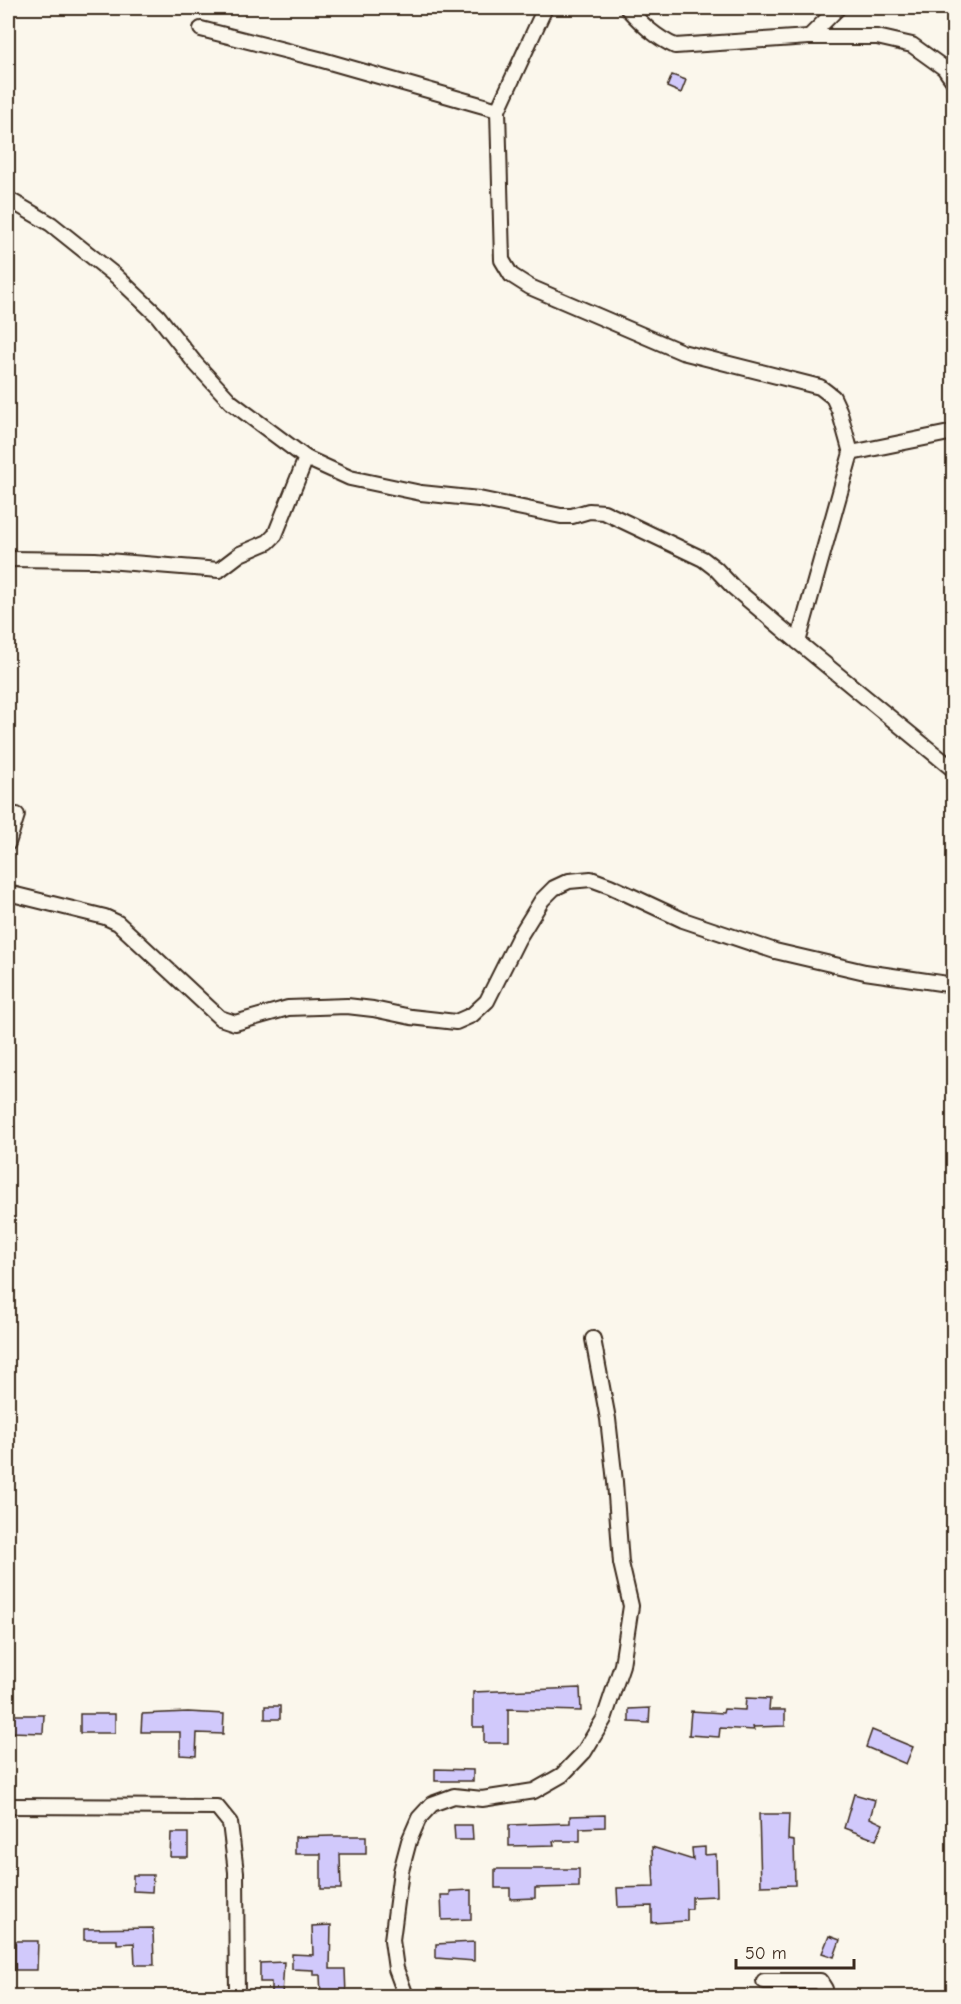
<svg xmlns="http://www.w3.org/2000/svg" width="961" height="2004" font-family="'Comic Neue',sans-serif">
<rect width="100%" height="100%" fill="#fbf7ec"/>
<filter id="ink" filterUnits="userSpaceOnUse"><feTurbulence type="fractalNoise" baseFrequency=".0167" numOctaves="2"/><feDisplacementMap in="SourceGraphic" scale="12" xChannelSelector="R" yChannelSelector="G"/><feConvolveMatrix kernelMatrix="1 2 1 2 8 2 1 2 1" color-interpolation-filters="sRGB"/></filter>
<g filter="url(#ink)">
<!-- building -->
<g fill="#d1c9fb" stroke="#3b2a1e" stroke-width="1.5">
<polygon points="672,75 686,80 681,93 667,87"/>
<polygon points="580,1688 581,1711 508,1709 508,1743 484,1743 484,1727 473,1727 473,1692"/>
<polygon points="746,1698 770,1699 769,1710 785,1710 785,1726 753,1727 754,1730 720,1728 719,1737 689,1735 691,1711 723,1713 724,1709 745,1710"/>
<rect x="265" y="1706" width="15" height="13"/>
<polygon points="650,1708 649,1723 629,1722 629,1709"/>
<polygon points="188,1712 224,1714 223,1734 197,1733 196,1756 180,1755 180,1732 141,1732 142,1714"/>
<rect x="80" y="1714" width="35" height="19"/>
<polygon points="11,1715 44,1715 43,1733 10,1732"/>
<polygon points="872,1730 913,1747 906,1764 866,1747"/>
<polygon points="435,1769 473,1770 473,1781 435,1781"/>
<polygon points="854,1794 875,1800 870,1818 883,1824 876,1840 844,1828"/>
<polygon points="759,1814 789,1814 788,1840 794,1841 795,1885 761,1886"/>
<polygon points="605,1815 605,1827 580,1828 580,1841 553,1841 554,1845 509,1846 509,1825 570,1823 570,1816"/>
<polygon points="454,1825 472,1825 473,1840 455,1840"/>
<polygon points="171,1833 188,1833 188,1857 170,1857"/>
<polygon points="332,1836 366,1836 366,1854 340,1854 341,1889 321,1889 321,1854 295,1854 295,1837"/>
<polygon points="652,1847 693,1860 692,1848 705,1847 705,1855 716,1854 717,1896 692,1897 692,1909 687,1909 687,1921 652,1923 652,1906 618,1907 617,1888 654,1887"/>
<polygon points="495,1869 579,1869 579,1887 535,1888 535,1898 510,1899 510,1888 495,1888"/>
<polygon points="133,1875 153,1875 152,1892 133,1891"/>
<polygon points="471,1890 471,1919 442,1920 441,1895 450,1895 450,1891"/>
<polygon points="331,1925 330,1969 345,1969 346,1996 321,1996 320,1975 313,1975 313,1970 292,1969 292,1954 313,1955 312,1926"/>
<polygon points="153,1928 154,1965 135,1965 134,1943 117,1944 117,1940 84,1940 84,1929"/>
<polygon points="829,1936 840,1940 834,1957 822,1953"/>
<polygon points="15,1941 38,1941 37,1970 15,1970"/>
<polygon points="474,1942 474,1961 436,1958 436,1944"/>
<polygon points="284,1962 282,1996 271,1996 271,1982 260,1982 260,1963"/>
</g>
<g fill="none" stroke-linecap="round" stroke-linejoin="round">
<!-- minor casing -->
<g stroke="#3b2a1e" stroke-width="18">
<g id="minor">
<polyline points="545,8 498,110 502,260 511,275 530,287 682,352 820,387 833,397 839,410 851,453 798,642"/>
<path d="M627,8C642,24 655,37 675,46L809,37H877L912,45L944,68L954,82"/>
<polyline points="201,29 319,59 498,110"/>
<polyline points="809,37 838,8"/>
<polyline points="8,199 51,224 116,276 158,316 195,363 231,402 306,458 350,478 421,493 479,499 561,516 572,516 589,511 604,512 703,559 716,569 733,587 798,642 954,770"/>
<polyline points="851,453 954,432"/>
<polyline points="8,559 95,560 219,570 240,554 268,542 275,535 306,458"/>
<polyline points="8,843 17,815"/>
<polyline points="8,893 105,917 118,923 220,1018 235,1023 288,1008 347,1006 373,1009 411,1017 456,1022 472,1015 487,1001 518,939 542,900 554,888 569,881 591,879 610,886 683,920 775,951 865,972 954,985"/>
<polyline points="8,1806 217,1807 230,1823 236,1872 237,1996"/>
<polyline points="764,1981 820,1981 825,1989 824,1996"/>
<polyline points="406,1996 396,1969 392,1940 401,1871 409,1841 419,1818 432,1804 454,1796 482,1799 534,1791 562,1775 584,1752 604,1719 622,1665 631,1606 621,1563 615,1482 608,1419 593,1339"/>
</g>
</g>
<!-- minor -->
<use href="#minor" stroke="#fbf7ec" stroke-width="14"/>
</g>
</g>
<!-- margin -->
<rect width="961" height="2004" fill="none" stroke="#fbf7ec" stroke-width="30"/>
<rect x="15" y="15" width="931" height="1974" fill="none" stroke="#3b2a1e" stroke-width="2" filter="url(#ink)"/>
<!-- scale -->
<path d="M736 1959v9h118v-9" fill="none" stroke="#3b2a1e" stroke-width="3"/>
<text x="745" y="1959" font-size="18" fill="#3b2a1e" stroke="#fbf7ec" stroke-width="4.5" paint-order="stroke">50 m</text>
</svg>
